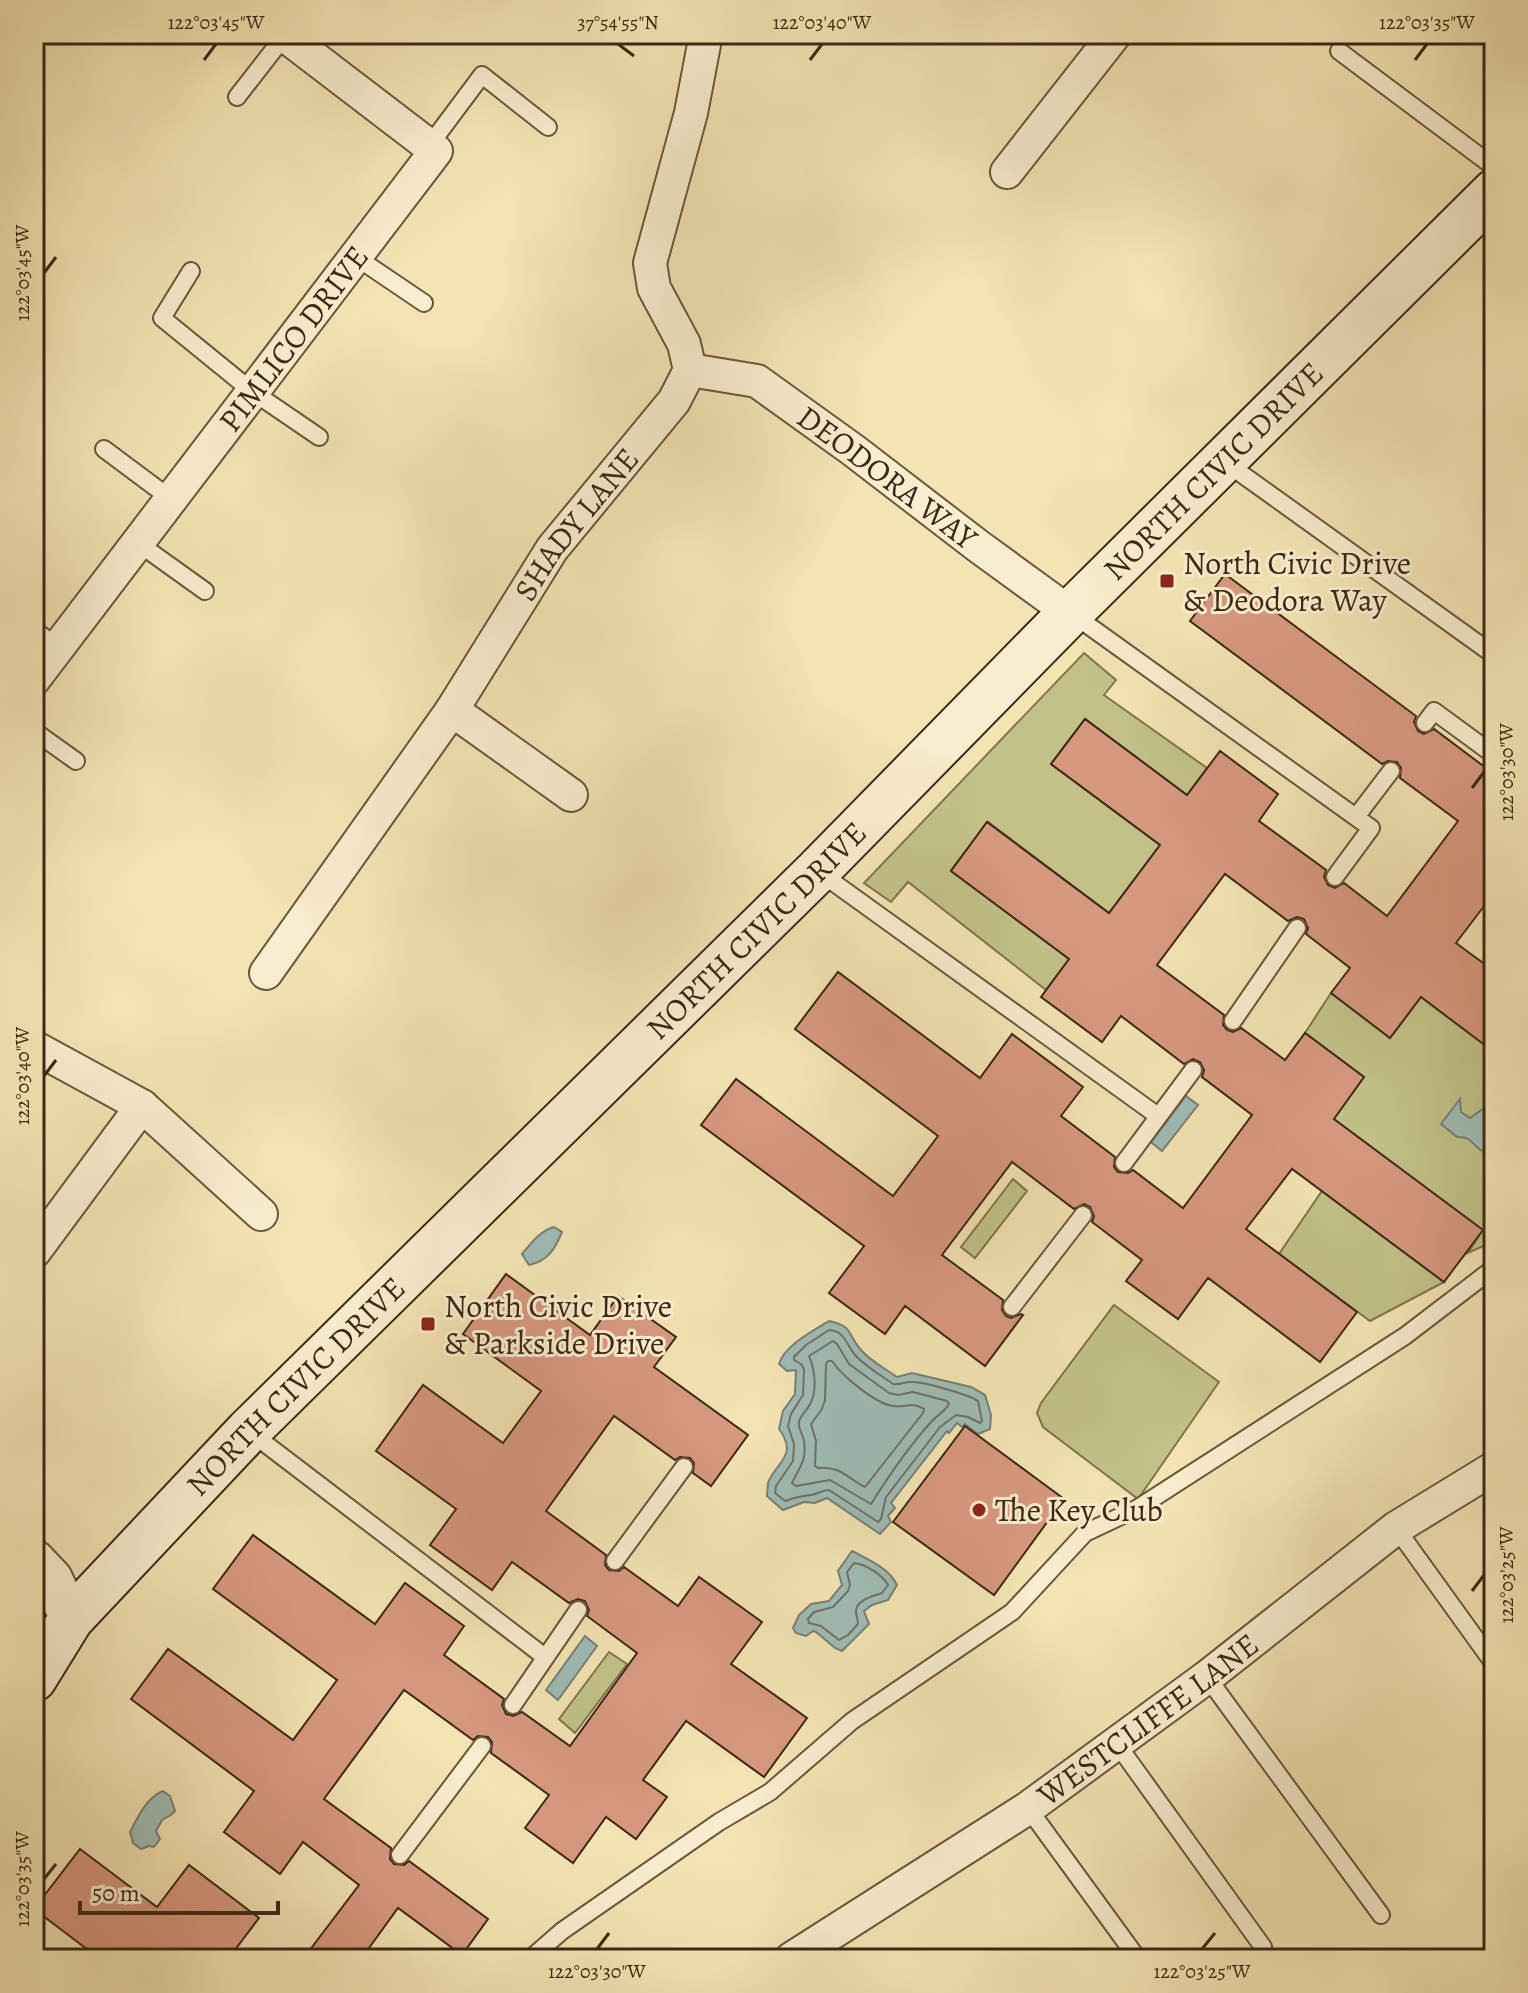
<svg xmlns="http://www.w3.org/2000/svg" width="1528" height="1993" font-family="Alegreya,serif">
<rect width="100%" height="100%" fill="#f4e4b3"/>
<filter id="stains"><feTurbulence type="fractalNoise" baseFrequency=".0025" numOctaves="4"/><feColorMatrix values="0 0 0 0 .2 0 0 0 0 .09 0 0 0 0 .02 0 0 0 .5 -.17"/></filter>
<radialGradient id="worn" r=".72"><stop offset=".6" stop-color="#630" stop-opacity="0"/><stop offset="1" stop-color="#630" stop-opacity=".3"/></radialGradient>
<!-- green -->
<g fill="#c2c288" stroke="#7f754e" stroke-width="2">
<polygon points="1084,653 1116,680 1104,695 1207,768 1187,795 1085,719 1051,764 1160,845 1109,913 988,822 951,870 1069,959 1046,990 908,882 891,902 864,883"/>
<polygon points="1331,993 1390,1038 1421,997 1494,1052 1494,1241 1468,1253 1482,1231 1333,1119 1364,1077 1305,1033"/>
<polygon points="1013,1179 1027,1191 975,1258 961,1247"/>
<polygon points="1322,1191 1444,1282 1370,1321 1279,1254"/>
<polygon points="1114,1305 1219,1382 1138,1499 1043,1427 1037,1413 1041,1403"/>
<polygon points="609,1652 627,1664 575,1733 559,1719"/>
</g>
<!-- water -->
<g fill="#9fbcb6" stroke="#778176" stroke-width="2">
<polygon points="1186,1096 1198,1105 1162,1151 1151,1142"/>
<path d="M1460,1099L1461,1112L1470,1118L1484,1108L1491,1113L1489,1124L1494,1129V1146L1489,1151L1483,1152C1472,1145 1472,1136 1457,1137L1441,1124Z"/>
<path d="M554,1227L562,1232C555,1249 548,1261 529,1265L522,1254C531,1243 540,1231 554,1227Z"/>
<path d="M829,1321C854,1326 847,1335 861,1350C870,1361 886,1369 897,1377L912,1373L971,1387L985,1395L991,1415L990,1429L978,1434L965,1424L962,1427L957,1423L949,1433L947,1431L891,1503L895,1508L888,1516L891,1522L880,1534L827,1498L815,1503L804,1502L783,1510L767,1496C767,1495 768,1484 768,1483C776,1462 799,1456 779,1429L783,1411L795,1394L796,1370L787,1371L779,1364C784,1346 813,1331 829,1321Z"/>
<path d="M852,1551C869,1560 889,1568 897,1585L888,1600L872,1605L864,1611L869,1624L842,1651L835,1648L816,1632L813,1631L806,1636L796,1633L793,1628L799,1615L811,1604L829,1601L842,1585L838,1571Z"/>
<polygon points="585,1636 597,1646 558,1700 546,1690"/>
<path d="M163,1791L170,1796L175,1811L171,1815L162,1820L156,1831L160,1839L154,1847L149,1846L141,1849L133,1843L130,1832C138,1817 146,1798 163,1791Z"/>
</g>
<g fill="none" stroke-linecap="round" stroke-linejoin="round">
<!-- shore -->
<g stroke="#6e7266" stroke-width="2">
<path d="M829,1330C846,1331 846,1346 856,1356C866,1367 881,1375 893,1384C901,1385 906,1381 913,1382C924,1382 970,1395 978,1401L982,1421L980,1423L968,1417L956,1415L940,1427L886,1497L881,1519L878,1522L829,1490C822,1490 818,1494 811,1495C801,1496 794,1498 785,1501L775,1493L776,1486L793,1461L794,1444L788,1426L791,1414L803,1395L804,1369L801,1364L794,1360V1357L806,1345Z"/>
<path d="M833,1341L837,1344L849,1364L889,1393L898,1395L913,1392L947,1401L949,1404C945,1411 938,1415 932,1421C909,1446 888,1477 871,1504L830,1480L796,1486L792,1483C799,1467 807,1462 804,1441C803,1435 798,1428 799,1422C800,1416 806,1411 809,1406C818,1392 815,1370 809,1356Z"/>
<path d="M828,1361H832C842,1376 876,1404 893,1406C907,1408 911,1401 924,1409L923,1413L865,1487C847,1478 841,1466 818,1468L815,1466L816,1441L811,1424L822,1409L825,1400L826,1364Z"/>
<path d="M854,1563C865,1564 883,1575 888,1585L882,1593C874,1596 857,1599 856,1611C856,1615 858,1620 858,1624L848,1635L839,1640L821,1626L809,1623L808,1619L814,1612L833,1607L848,1591L850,1585L847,1572Z"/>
</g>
</g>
<!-- building -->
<g fill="#d79880" stroke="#3c2815" stroke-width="2">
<polygon points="1225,574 1416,716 1414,722 1418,731 1424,734 1434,729 1494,774 1494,893 1456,943 1494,971 1494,1052 1421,997 1390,1038 1331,993 1350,968 1306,934 1308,928 1304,919 1297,917 1288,921 1225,874 1157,965 1224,1015 1223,1025 1227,1030 1233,1032 1241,1028 1285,1060 1305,1033 1364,1077 1334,1119 1483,1230 1444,1282 1292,1169 1246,1229 1357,1312 1320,1362 1208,1278 1178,1319 1126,1281 1142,1260 1092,1222 1094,1216 1090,1207 1084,1204 1074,1209 1012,1162 942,1255 1003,1300 1002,1310 1006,1316 1011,1318 1021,1314 1023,1315 985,1366 905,1306 885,1334 829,1293 864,1246 701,1125 736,1079 893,1196 938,1136 795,1029 838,972 980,1078 1012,1034 1083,1087 1061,1116 1115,1157 1114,1167 1118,1172 1128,1173 1133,1170 1183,1208 1252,1115 1202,1077 1204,1070 1200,1062 1193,1059 1184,1064 1121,1016 1102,1042 1041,997 1069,959 951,871 987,822 1109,913 1160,845 1051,764 1085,719 1187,795 1220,751 1278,794 1259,821 1326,870 1324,877 1328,885 1335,888 1344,883 1387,916 1458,821 1400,778 1401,768 1397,762 1388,761 1382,764 1190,621"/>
<polygon points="506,1274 590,1335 618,1296 676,1337 654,1367 748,1435 711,1486 693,1473 694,1463 690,1458 680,1457 675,1460 614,1416 546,1511 606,1555 605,1565 609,1570 619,1571 624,1567 678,1606 699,1577 762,1622 731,1664 807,1718 764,1777 686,1721 643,1780 667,1797 636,1839 606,1817 573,1863 525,1828 549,1795 491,1753 492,1742 488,1737 478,1736 473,1740 404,1690 324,1799 391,1848 390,1859 394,1864 404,1865 409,1861 488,1919 462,1955 398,1908 361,1959 303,1959 359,1885 303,1842 280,1874 224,1832 254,1791 131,1699 168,1649 293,1740 337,1680 213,1589 253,1535 375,1624 405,1583 464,1626 444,1655 504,1699 502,1705 506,1714 513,1716 522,1712 570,1746 637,1653 587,1616 589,1610 585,1601 578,1599 569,1603 512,1562 492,1590 430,1545 456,1509 376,1451 423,1385 503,1443 541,1391 463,1334"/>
<polygon points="965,1426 1064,1499 994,1595 893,1522"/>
<polygon points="80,1849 157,1907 189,1865 259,1918 228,1959 100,1959 34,1909"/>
</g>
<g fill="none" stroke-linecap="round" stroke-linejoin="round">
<!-- service casing -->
<g stroke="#6a573c" stroke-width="20">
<g id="service">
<polyline points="1339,51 1494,167"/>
<polyline points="237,97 286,34"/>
<polyline points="429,146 482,75 548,127"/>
<polyline points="356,257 424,303"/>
<polyline points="191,271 162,318 253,392 319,437"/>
<polyline points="104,449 171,499"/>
<polyline points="1225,462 1494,655"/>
<polyline points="138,543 205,591"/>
<polyline points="1071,613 1371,828 1335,877"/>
<polyline points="34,630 58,647"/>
<polyline points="1425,723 1434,711 1494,755"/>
<polyline points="34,731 76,761"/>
<polyline points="1356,817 1391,771"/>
<polyline points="819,872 1158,1116"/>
<polyline points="1233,1021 1297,928"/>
<polyline points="1124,1163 1193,1070"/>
<polyline points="1012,1307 1083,1215"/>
<polyline points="250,1432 545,1657"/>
<polyline points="1396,1528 1494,1664"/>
<polyline points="615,1561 684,1467"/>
<polyline points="1207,1677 1381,1915"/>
<polyline points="513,1705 578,1610"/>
<polyline points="1117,1744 1263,1947"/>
<polyline points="1028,1808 1138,1959"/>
<polyline points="400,1855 482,1746"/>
<polyline points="530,1959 562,1931 719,1822 770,1792 852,1721 1012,1612 1085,1533 1138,1508 1405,1336 1494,1268"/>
</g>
</g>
<!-- minor casing -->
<g stroke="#6a573c" stroke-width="36">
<g id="minor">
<polyline points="1007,172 1115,34"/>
<path id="s1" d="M690,370L757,381L853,450L978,546L1070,613"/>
<path id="s2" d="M34,679L436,151L283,34"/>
<polyline points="452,710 571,795"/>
<path id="s3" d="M266,973L452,710L552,549L674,401L690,370L684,344L654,288L650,263L691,113L706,34"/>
<polyline points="34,1047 142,1106 261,1214"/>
<polyline points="34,1252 142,1106"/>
<path id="s4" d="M791,1959L1028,1808L1207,1677L1396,1528L1494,1468"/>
</g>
</g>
<!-- tertiary casing -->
<g stroke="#6a573c" stroke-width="44">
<polyline id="tertiary" points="34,1560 52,1579 71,1619"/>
</g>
<!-- secondary casing -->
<g stroke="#3c2815" stroke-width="48">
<g id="secondary">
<path id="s5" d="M34,1679L71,1619L248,1431L817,871L1070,613L1494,192"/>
</g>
</g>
<!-- service -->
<use href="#service" stroke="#f8edce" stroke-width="16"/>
<!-- minor -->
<use href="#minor" stroke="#f8edce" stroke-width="32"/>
<!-- tertiary -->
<use href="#tertiary" stroke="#f8edce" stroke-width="40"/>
<!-- secondary -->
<use href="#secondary" stroke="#f8edce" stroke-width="44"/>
</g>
<!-- ticks -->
<path fill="none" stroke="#3c2815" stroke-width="3" d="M618,44L634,56M204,60L216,44M810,60L822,44M1415,60L1427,44M44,273L56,257M1472,788L1484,772M44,1076L56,1060M1472,1591L1484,1575M44,1879L56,1864M597,1949L609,1933M1202,1949L1215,1933"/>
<!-- markers -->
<g fill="#8f2418" stroke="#f8edce" stroke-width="3">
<rect x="1159" y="573" width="16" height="16" rx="4"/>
<rect x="420" y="1316" width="16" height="16" rx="4"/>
<circle cx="979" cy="1510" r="8"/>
</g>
<g text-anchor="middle" stroke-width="6" stroke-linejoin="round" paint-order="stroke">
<!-- street labels -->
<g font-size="32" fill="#3c2815" stroke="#f8edce">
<text dy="11" stroke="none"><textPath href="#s2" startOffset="428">PIMLICO DRIVE</textPath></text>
<text dy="11" stroke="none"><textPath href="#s5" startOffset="1690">NORTH CIVIC DRIVE</textPath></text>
<text dy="11" stroke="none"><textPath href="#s1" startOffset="230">DEODORA WAY</textPath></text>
<text dy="11" stroke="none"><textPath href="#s3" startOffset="546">SHADY LANE</textPath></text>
<text dy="11" stroke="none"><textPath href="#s5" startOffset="1042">NORTH CIVIC DRIVE</textPath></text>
<text dy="11" stroke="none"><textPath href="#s5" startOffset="394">NORTH CIVIC DRIVE</textPath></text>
<text dy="11" stroke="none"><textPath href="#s4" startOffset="430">WESTCLIFFE LANE</textPath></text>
</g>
<!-- poi labels -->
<g font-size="32" fill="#3c2815" stroke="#f8edce" text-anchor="start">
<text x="1183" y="574">North Civic Drive<tspan x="1183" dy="37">&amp; Deodora Way</tspan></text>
<text x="444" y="1317">North Civic Drive<tspan x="444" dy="37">&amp; Parkside Drive</tspan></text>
<text x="995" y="1521">The Key Club</text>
</g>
</g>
<!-- margin -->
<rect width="1528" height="1993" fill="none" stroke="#f4e4b3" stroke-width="88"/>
<!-- scale -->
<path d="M80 1901v12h198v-12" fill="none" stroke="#3c2815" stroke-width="4"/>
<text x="92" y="1901" font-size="24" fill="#3c2815" stroke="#f8edce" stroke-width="6" paint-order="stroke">50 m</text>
<rect x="44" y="44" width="1440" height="1905" fill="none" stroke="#3c2815" stroke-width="3"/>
<g font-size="20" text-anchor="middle" fill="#3c2815">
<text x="216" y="29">122°03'45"W</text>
<text x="618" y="29">37°54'55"N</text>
<text x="822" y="29">122°03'40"W</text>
<text x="1427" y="29">122°03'35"W</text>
<text transform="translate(22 273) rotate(-90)" y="7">122°03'45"W</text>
<text transform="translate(1506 772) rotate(-90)" y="7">122°03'30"W</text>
<text transform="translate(22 1076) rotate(-90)" y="7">122°03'40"W</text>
<text transform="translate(1506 1575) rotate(-90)" y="7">122°03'25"W</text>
<text transform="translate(22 1879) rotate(-90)" y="7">122°03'35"W</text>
<text x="597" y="1978">122°03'30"W</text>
<text x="1202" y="1978">122°03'25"W</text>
</g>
<rect width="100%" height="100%" filter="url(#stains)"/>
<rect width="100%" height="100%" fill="url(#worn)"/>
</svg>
